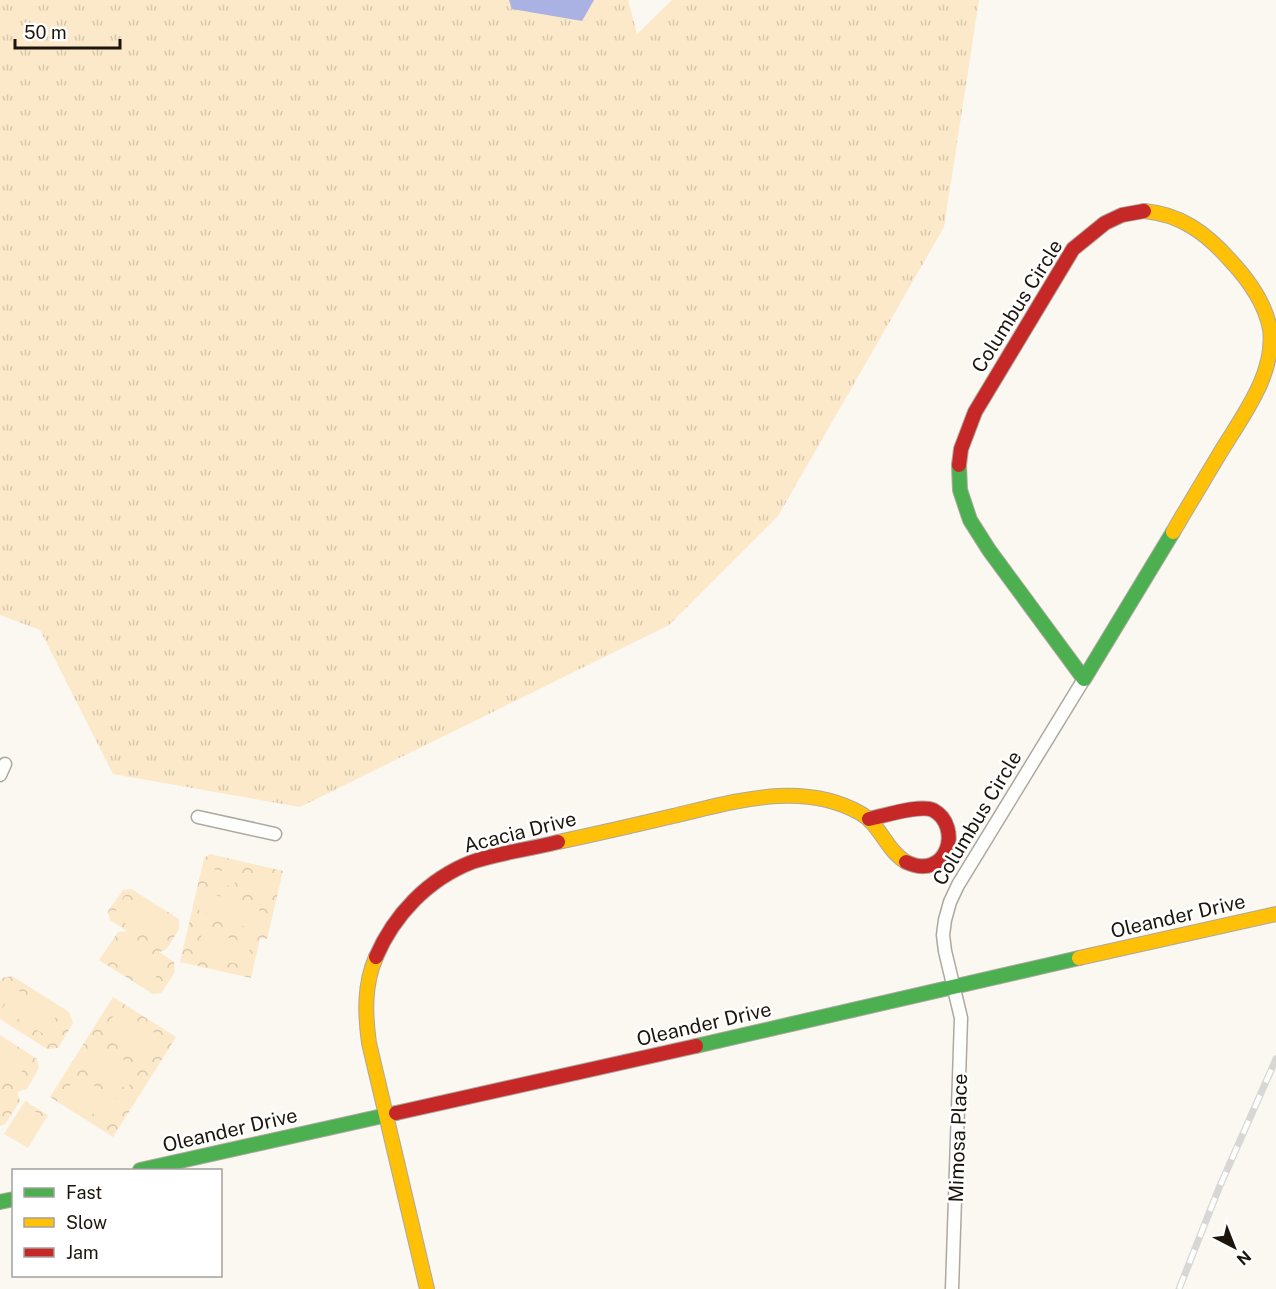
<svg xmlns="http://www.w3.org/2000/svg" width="1276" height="1289" font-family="'Public Sans',sans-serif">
<defs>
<pattern id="grass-tufts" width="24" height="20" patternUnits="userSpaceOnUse" patternTransform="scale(1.5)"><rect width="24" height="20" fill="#fce9ca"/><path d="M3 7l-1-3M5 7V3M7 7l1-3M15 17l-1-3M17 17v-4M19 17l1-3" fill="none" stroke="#d7c7ac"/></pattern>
<pattern id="park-crowns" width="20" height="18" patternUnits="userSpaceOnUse" patternTransform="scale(1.5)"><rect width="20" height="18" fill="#fce9ca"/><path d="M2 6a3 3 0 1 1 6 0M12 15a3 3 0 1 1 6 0" fill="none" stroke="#d7c7ac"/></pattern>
</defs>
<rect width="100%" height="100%" fill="#fbf7f1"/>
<!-- grass -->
<polygon fill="url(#grass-tufts)" points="0,0 628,0 637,34 672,0 979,0 944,227 778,516 669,625 300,807 113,774 40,630 0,615"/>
<!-- park -->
<g fill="url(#park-crowns)">
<polygon points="210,854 283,871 267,939 260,938 251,978 180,962 204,858"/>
<polygon points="131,889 179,919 179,929 166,950 159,952 174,962 175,972 161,993 153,994 99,960 118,932 127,931 110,920 108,911 123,890"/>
<polygon points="12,976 69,1012 73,1023 58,1048 47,1049 0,1019 0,981 2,978"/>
<polygon points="113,997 176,1037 113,1137 50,1097"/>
<polygon points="0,1035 37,1059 39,1068 27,1089 17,1092 20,1101 5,1124 0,1126"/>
<polygon points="25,1101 48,1115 28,1148 4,1134"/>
</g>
<!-- pitch -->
<g fill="#fce9ca">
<polygon points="208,868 236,874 234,887 205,881"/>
<polygon points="246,877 274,882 271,895 243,889"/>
<polygon points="211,894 260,906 259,911 267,913 265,925 256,924 255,929 206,917 207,913 199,911 202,898 210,900"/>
<polygon points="125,896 168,922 156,942 113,916"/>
<polygon points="202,932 251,943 246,966 197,955"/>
<polygon points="120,938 163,965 151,985 108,959"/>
<polygon points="14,988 58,1014 45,1035 2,1009"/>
<polygon points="117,1010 160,1036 147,1056 104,1030"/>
<polygon points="96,1043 139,1069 127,1089 84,1063"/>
<polygon points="0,1044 28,1061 16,1081 0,1072"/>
<polygon points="76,1075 120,1101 107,1122 64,1096"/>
<polygon points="28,1107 39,1114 24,1138 13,1131"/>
</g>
<!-- water -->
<polygon fill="#aab2e3" points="509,0 594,0 582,21 512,9"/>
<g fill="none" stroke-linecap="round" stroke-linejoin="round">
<!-- street casing -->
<g stroke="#ada8a1" stroke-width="15">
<g id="street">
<polyline points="0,775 5,764"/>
<polyline points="198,817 275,834"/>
<polyline points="952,1289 961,1018 945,951 943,935 945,920 950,902 958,885 1084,679"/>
</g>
</g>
<!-- fast casing -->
<g stroke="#ada8a1" stroke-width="16">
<g id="fast">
<polyline points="959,465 960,490 970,520 989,550 1084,679 1173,532"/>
<polyline points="696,1046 1079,958"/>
<polyline points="140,1170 396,1113"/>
<polyline points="0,1202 14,1199"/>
</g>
</g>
<!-- slow casing -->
<g stroke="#ada8a1" stroke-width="16">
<g id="slow">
<path d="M1144,211C1180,214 1206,233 1229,259C1247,278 1265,302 1270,329C1276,374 1241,418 1220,453C1204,480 1188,506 1173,532"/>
<path d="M558,842C596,834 635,825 673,816C734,802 801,780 860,813C880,824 886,850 906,862"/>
<path d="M376,957C364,984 365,1014 369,1043L427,1289"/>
<polyline points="1079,958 1276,914"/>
</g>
</g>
<!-- jam casing -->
<g stroke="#ada8a1" stroke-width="16">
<g id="jam">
<polyline points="959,465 961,449 975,412 1073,249 1105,223 1122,215 1144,211"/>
<path d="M869,819C884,816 920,804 933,810C963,826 948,882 906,862"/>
<path d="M376,957C394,915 428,879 472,862C498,853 531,849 558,842"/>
<polyline points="396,1113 696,1046"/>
</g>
</g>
<!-- street -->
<use href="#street" stroke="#fefefd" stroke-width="12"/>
<!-- fast -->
<use href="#fast" stroke="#4caf50" stroke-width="14"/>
<!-- slow -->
<use href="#slow" stroke="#ffc107" stroke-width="14"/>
<!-- jam -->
<use href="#jam" stroke="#c62828" stroke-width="14"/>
<!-- rail casing -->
<g stroke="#d8d7d4" stroke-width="7">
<polyline id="rail" points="1179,1289 1219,1188 1276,1059"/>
</g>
<!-- rail -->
<use href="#rail" stroke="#fff" stroke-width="4.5" stroke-dasharray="14" stroke-linecap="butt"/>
</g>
<g text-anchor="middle" stroke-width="5" stroke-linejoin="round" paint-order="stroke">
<!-- street labels -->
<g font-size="20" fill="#1b150b" stroke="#fff">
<text transform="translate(1017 306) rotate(-58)" y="7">Columbus Circle</text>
<text transform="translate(977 818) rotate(-59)" y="7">Columbus Circle</text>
<text transform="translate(520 832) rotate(-14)" y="7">Acacia Drive</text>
<text transform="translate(1178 916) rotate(-13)" y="7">Oleander Drive</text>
<text transform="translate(704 1024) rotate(-13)" y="7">Oleander Drive</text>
<text transform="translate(230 1130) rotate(-13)" y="7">Oleander Drive</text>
<text transform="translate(958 1138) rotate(-88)" y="7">Mimosa Place</text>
</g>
</g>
<!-- legend -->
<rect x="12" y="1169" width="210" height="108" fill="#ffffff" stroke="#a4a19d" stroke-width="1.5"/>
<rect x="24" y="1188" width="30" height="9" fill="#4caf50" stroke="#a4a19d" stroke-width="1.5"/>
<text x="66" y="1199" font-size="18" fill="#1b150b">Fast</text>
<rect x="24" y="1218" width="30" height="9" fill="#ffc107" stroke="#a4a19d" stroke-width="1.5"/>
<text x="66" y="1229" font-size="18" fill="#1b150b">Slow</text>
<rect x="24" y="1248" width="30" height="9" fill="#c62828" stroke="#a4a19d" stroke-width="1.5"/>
<text x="66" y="1259" font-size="18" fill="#1b150b">Jam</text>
<!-- north arrow -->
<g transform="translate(1234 1247) rotate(138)" stroke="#ffffff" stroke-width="4.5" paint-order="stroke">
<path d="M0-4.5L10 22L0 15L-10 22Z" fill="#1b150b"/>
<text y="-9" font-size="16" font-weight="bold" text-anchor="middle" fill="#1b150b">N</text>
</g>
<!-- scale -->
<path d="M15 39v9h105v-9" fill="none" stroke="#1b150b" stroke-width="3"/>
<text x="24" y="39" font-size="18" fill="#1b150b" stroke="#ffffff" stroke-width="4.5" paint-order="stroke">50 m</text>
</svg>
